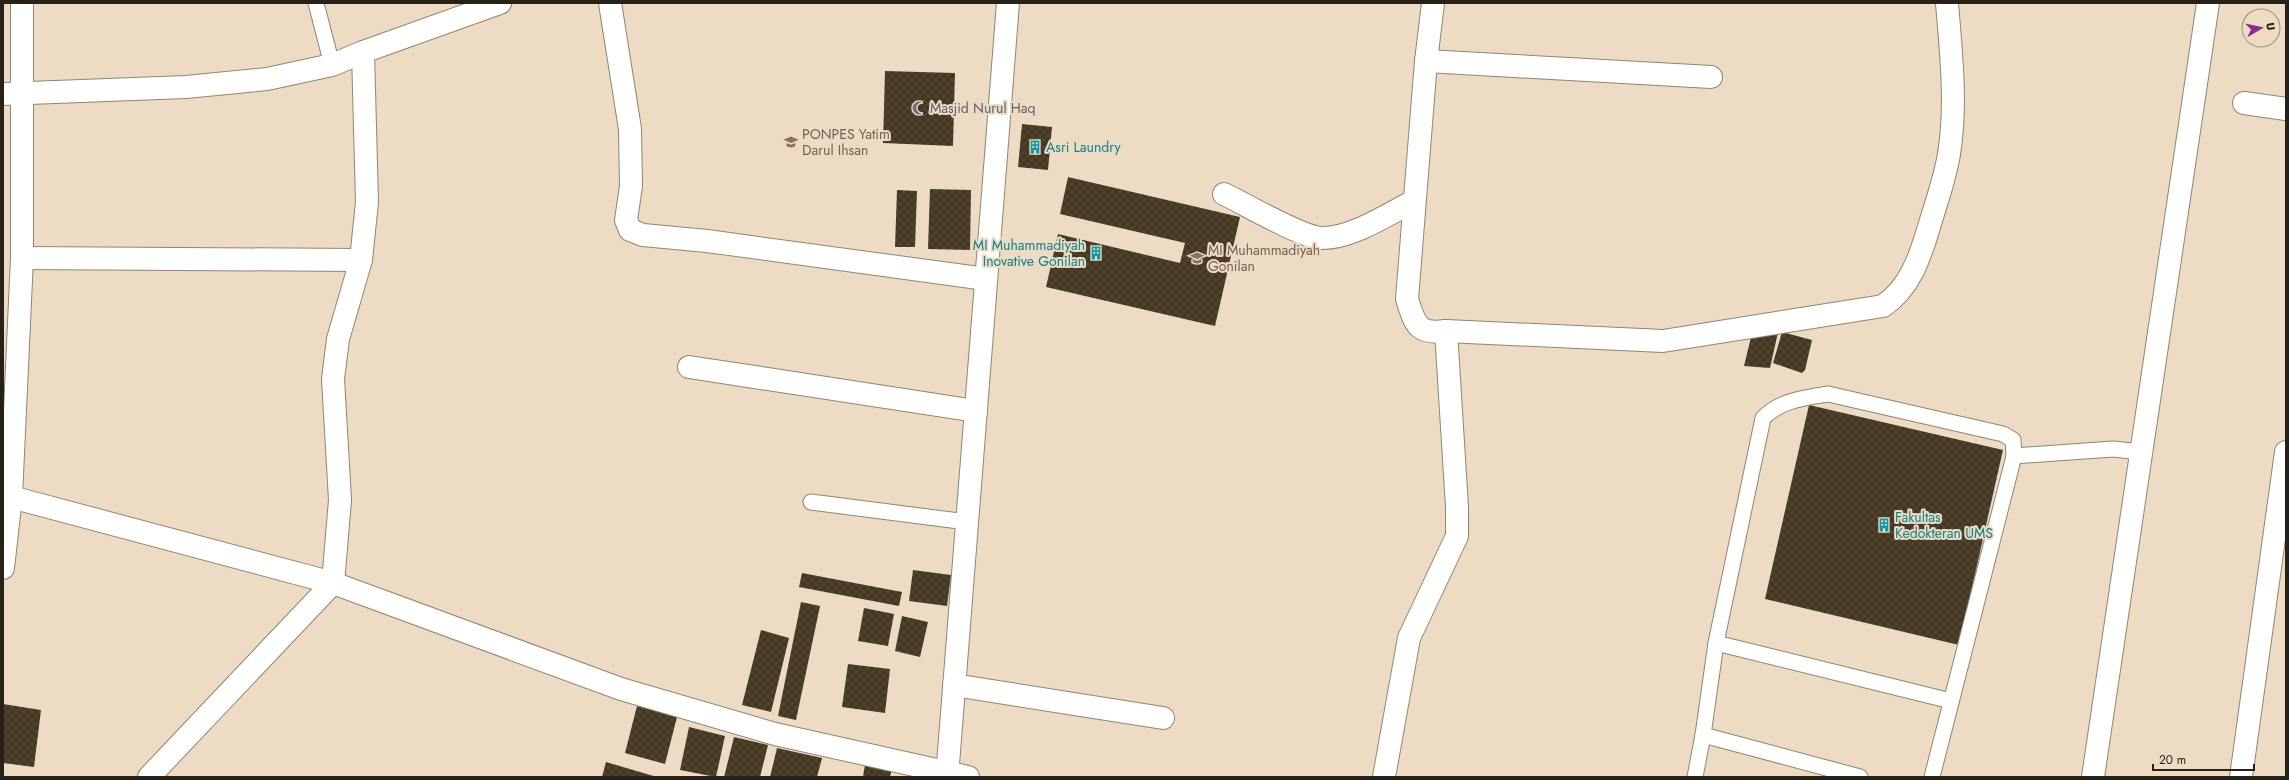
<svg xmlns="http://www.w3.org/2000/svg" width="2289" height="780" font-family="Jost,sans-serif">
<defs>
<pattern id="building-cross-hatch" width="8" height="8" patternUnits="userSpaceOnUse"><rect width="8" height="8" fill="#453823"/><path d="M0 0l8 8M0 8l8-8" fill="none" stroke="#574c3a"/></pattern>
</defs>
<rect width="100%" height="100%" fill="#eddcc3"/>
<!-- building -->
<g fill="url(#building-cross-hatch)">
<polygon points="885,71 955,73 953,146 883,143"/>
<polygon points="1022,124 1052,127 1048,170 1018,167"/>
<polygon points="1068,177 1240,217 1215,326 1046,287 1058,234 1180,263 1185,243 1060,214"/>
<polygon points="930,189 971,190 970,250 928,249"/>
<polygon points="897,190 917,191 915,247 895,247"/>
<polygon points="1779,328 1770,368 1744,366 1753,329"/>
<polygon points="1782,332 1812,340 1805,370 1802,373 1773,363"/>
<polygon points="1809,405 2003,450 1959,645 1765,599"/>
<polygon points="913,570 951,575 947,606 909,601"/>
<polygon points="802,573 902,592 899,606 799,587"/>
<polygon points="801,602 820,606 796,720 778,716"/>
<polygon points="864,608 894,614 888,646 858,641"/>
<polygon points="902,616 928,622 920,657 895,651"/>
<polygon points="761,630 789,638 771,712 742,705"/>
<polygon points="848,664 890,669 885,713 842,707"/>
<polygon points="3,704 41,710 34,767 3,763"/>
<polygon points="637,706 677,717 665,764 625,753"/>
<polygon points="689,727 725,736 716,777 680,770"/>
<polygon points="734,737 768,745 760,777 724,777"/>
<polygon points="777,748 822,758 817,777 770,777"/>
<polygon points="606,762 657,777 602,777"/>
<polygon points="865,764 892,768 890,777 863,777"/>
</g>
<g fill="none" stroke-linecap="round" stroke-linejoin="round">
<!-- lane casing -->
<g stroke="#94846e" stroke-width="17">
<g id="lane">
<polyline points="316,3 332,65"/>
<polyline points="2014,456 2113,449 2141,452"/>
<polyline points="811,502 967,522"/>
<polyline points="1716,643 1951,701"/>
<polyline points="1695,777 1703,735"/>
<path d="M1860,777L1703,735L1716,643L1763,418C1781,400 1804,398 1828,394L2003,434L2013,440L2014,456L1932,777"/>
</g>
</g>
<!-- street casing -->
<g stroke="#94846e" stroke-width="24">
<g id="street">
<polyline points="610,3 630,129 631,186 626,220 630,230 643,235 707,241 986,279"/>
<path d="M1433,3L1426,61L1407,299C1415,324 1417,335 1446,331L1663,341L1883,306C1910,288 1920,257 1929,227C1936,203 1945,179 1949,154C1957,104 1951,53 1947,3"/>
<polyline points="1426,61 1711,77"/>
<polyline points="3,94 186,87 267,79 332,65 363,52 500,3"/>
<polyline points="2244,103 2286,109"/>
<path d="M1224,194C1245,204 1301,237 1321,238C1351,239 1388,214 1414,201"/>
<polyline points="22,258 361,260"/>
<polyline points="689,367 976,411"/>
<polyline points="11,497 333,583 621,689 775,734 968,777"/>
<polyline points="3,568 11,497 22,258 22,3"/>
<polyline points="954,685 1163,718"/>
<polyline points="149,777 333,583 340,500 333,379 338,339 361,260 367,202 363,52"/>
<polyline points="947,777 1008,3"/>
<polyline points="1384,777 1409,638 1457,536 1457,507 1446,331"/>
<polyline points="2093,777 2208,3"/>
<polyline points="2241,777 2286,452"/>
</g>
</g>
<!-- lane -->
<use href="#lane" stroke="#fff" stroke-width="15"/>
<!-- street -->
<use href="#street" stroke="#fff" stroke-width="22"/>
</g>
<!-- icons -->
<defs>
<g id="mosque-bare" transform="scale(1.08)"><path d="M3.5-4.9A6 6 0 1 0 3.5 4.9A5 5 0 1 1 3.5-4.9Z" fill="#6b7280" stroke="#eddcc3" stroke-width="2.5" paint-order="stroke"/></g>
<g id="school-bare" transform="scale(1.08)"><path d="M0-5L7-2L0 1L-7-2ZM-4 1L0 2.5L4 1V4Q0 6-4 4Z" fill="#8d6e63" stroke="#eddcc3" stroke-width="2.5" paint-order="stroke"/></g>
<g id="building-bare" transform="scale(1.08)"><path d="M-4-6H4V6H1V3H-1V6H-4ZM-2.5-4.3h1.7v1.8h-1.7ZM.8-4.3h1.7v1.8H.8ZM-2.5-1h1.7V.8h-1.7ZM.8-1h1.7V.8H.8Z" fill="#0f9aa8" stroke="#eddcc3" stroke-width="2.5" paint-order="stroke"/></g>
</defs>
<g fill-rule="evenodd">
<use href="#mosque-bare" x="919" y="108"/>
<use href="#school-bare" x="791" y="142"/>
<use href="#building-bare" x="1035" y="147"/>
<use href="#building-bare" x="1096" y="253"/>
<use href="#school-bare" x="1197" y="258"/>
<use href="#building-bare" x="1884" y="525"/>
</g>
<g text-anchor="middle" stroke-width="4" stroke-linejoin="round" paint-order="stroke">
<!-- worship labels -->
<g font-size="14" fill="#5b616d" stroke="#eddcc3" text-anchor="start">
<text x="930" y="113">Masjid Nurul Haq</text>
</g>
<!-- education labels -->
<g font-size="14" fill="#785e54" stroke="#eddcc3" text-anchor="start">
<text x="802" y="139">PONPES Yatim<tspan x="802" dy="16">Darul Ihsan</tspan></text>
<text x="1208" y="255">MI Muhammadiyah<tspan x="1208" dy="16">Gonilan</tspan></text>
</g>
<!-- culture labels -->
<g font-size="14" fill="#0d838f" stroke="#eddcc3" text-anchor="start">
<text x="1046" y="152">Asri Laundry</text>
<text x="1085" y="250" text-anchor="end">MI Muhammadiyah<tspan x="1085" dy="16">Inovative Gonilan</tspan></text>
<text x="1895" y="522">Fakultas<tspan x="1895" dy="16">Kedokteran UMS</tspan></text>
</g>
</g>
<!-- border -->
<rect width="2289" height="780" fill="none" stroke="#282118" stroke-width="8"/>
<!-- north arrow -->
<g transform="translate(2261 28) rotate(81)"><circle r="19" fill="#eddcc3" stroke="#9e917f"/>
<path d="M0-3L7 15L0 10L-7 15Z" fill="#8f298e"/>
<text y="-6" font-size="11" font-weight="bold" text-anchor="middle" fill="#282118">U</text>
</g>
<!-- scale -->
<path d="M2153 764v6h101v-6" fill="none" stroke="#282118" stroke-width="2"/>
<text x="2159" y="764" font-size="12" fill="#282118" stroke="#eddcc3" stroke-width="3" paint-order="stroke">20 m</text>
</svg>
